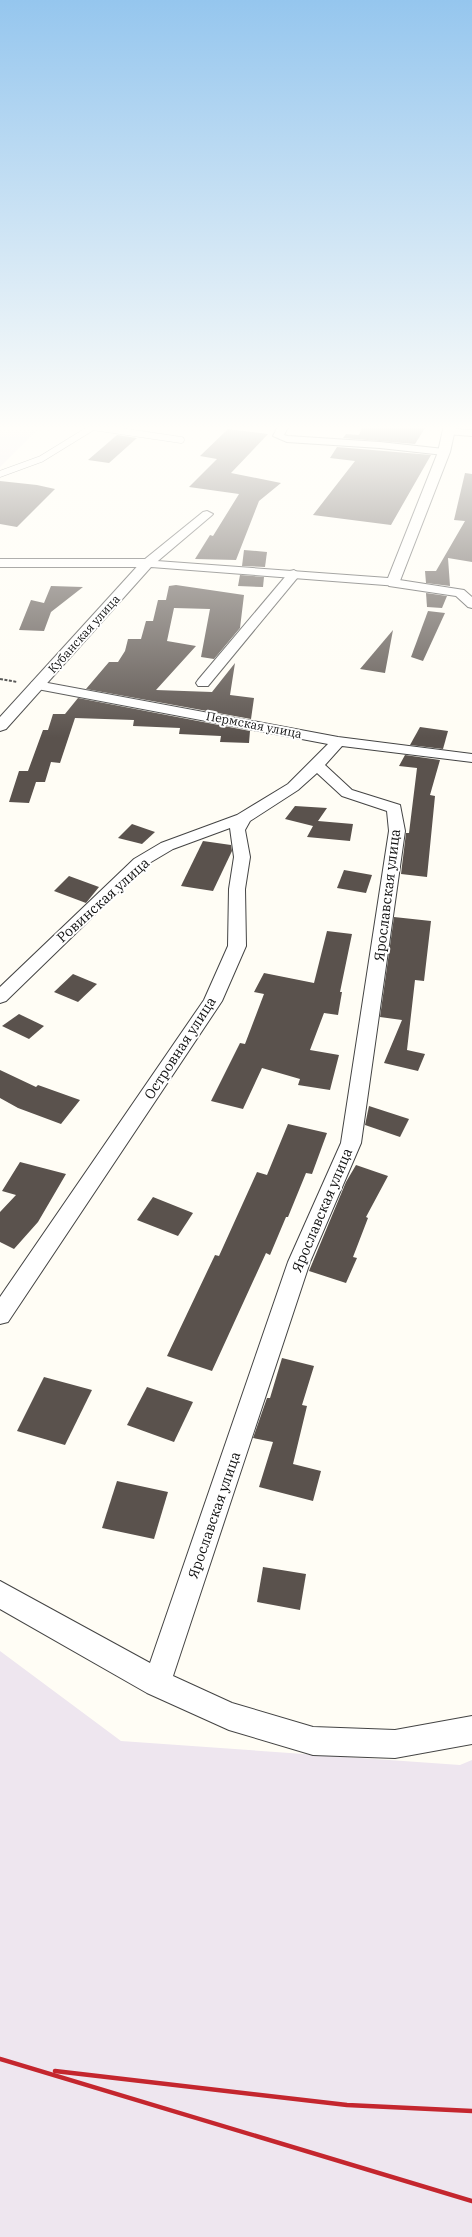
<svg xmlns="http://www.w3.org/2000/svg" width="472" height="2237" font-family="'IBM Plex Serif',serif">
<rect width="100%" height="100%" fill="#fffdf5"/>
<!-- industrial -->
<g fill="#eee6ef">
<polygon points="0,425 42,425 0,467"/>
<polygon points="0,1651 121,1741 460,1765 472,1760 472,2237 0,2237"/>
</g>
<!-- building -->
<g fill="#5a524d">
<polygon points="363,425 427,425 415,444 343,438 346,434 359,435"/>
<polygon points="228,429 268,434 231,473 281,483 259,501 236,560 195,559 210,535 213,536 239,494 189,487 217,459 200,456"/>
<polygon points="117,435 137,438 109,463 88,460"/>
<polygon points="337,447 431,455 391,525 313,515 355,461 330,458"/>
<polygon points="465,473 472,474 472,562 448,558 450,586 426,583 425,571 436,571 465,521 454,520"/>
<polygon points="0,481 37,485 55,489 17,527 0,524"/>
<polygon points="244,550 267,552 265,567 242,566"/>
<polygon points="240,575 264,577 263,587 238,586"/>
<polygon points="176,585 244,595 240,628 214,659 201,657 210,609 174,608 167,641 196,646 156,690 212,692 235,663 230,695 254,698 251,719 86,689 109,662 118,662 125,651 128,639 141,639 146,621 153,621 158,600 166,600 169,586"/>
<polygon points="51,586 83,587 51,612 44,631 19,630 31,600 44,603"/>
<polygon points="426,593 447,596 442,608 427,607"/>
<polygon points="428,611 445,613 423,661 411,657"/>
<polygon points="393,630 385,673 360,669"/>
<polygon points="78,698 250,731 249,743 220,742 221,736 179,734 180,728 133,726 134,720 75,718 60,763 51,762 45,782 36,782 29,803 9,802 19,771 28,771 43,730 48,730 53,714 65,714"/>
<polygon points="420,727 448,731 443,749 410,745"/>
<polygon points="405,755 440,760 430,795 435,796 427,877 401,874 406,833 409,833 417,768 399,766"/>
<polygon points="295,806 327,808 318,821 353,824 350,841 307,837 313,826 285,819"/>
<polygon points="132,824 155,832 142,844 118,838"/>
<polygon points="203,841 231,845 232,851 213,891 181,886"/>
<polygon points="344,870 372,875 366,893 337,888"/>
<polygon points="69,876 99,887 86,903 54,891"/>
<polygon points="394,917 431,921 424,981 415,980 407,1050 425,1054 418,1071 384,1063 402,1020 380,1017"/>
<polygon points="327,931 352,934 340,992 342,992 338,1015 324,1013 310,1050 339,1055 330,1090 298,1085 300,1079 262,1068 243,1109 211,1101 240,1043 245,1044 264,994 254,992 264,973 314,983"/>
<polygon points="73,974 97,984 78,1002 54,992"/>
<polygon points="19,1014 44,1026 29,1039 2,1026"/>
<polygon points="0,1070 36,1087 38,1085 80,1100 61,1124 18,1108 0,1098"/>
<polygon points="369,1106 409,1119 400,1137 365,1125"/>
<polygon points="288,1124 327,1133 312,1174 306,1173 288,1217 286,1217 270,1255 266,1253 212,1371 167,1356 215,1255 219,1256 257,1172 267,1175"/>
<polygon points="20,1162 66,1174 38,1222 14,1249 0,1242 0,1212 16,1195 2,1191"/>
<polygon points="356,1165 388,1176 366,1217 368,1218 353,1257 357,1258 346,1283 309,1271 346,1182"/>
<polygon points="153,1197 193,1213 178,1236 137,1220"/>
<polygon points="282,1358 314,1366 302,1405 307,1406 293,1464 321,1471 313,1501 259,1487 273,1442 253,1438 267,1398 270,1398"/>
<polygon points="44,1377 92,1390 65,1445 17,1431"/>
<polygon points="147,1387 193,1402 174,1442 127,1425"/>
<polygon points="117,1481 168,1492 154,1539 102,1528"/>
<polygon points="263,1567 306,1574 300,1610 257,1602"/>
</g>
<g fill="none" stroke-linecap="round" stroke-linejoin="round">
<!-- service casing -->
<g stroke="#444" stroke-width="7">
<polyline id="service" points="0,474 41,459 93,427 181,440"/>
</g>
<!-- minor casing -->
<g stroke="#444" stroke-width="2">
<g id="minor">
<polygon points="279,425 289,425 284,435 288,436 380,442 444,449 449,452 444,455 380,448 287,442 273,436"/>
<polygon points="450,429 472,430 472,436 446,434 446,430"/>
<polygon points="207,511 213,514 211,516 152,566 148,567 0,567 0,559 145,559 203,512"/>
<polygon points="294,570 300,574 298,577 208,686 198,686 196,683 198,680 290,571"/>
<polygon points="393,579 464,590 472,597 472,608 468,607 456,596 389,586 387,583"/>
<polygon points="37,681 338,737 472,754 472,762 342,746 325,765 352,790 400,805 405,831 361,1143 310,1262 173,1676 232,1703 313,1727 395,1730 472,1716 472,1744 395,1758 313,1755 229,1730 147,1693 0,1609 0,1581 150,1663 288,1262 341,1143 389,831 387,811 342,796 317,773 298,790 250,821 245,830 250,857 245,889 246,946 222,1001 8,1322 0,1324 0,1297 204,1000 228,946 229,889 234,857 230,828 173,849 146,865 6,1001 0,1003 0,987 134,859 161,843 237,815 288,784 328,744 32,688 30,685 32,682"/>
</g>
</g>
<!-- tertiary casing -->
<g stroke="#444" stroke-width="2">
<polygon id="tertiary" points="444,425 456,425 450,452 398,586 151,567 6,729 0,731 0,717 143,560 388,578 438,452"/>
</g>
<!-- path -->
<polyline stroke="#333" stroke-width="2" stroke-dasharray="3 1.5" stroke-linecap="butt" points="0,679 17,682"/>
<!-- service -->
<use href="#service" stroke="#fff" stroke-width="6"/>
<!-- minor -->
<use href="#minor" fill="#fff" fill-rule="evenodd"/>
<!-- tertiary -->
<use href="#tertiary" fill="#fff" fill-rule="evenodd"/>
<!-- rail -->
<g stroke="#c4262e" stroke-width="4.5">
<polyline points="0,2059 472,2201"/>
<polyline points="55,2071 347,2105 472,2111"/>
</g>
</g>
<!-- sky -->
<linearGradient id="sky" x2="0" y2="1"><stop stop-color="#95c6ee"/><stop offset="0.58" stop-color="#fffefa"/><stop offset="1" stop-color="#fffefa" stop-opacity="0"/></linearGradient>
<rect width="472" height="738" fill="url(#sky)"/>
<g text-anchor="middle" stroke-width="4" stroke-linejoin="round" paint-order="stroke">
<!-- far-street labels -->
<g font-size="12" fill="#111" stroke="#fff">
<text transform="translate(84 634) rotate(-48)" y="4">Кубанская улица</text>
<text transform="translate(254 725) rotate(11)" y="4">Пермская улица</text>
</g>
<!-- street labels -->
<g font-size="14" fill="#111" stroke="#fff">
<text transform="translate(387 895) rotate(-83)" y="5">Ярославская улица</text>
<text transform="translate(103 900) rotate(-42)" y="5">Ровинская улица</text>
<text transform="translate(180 1048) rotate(-57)" y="5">Островная улица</text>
<text transform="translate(322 1210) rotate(-67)" y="5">Ярославская улица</text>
<text transform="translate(214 1515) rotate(-71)" y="5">Ярославская улица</text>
</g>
</g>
</svg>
